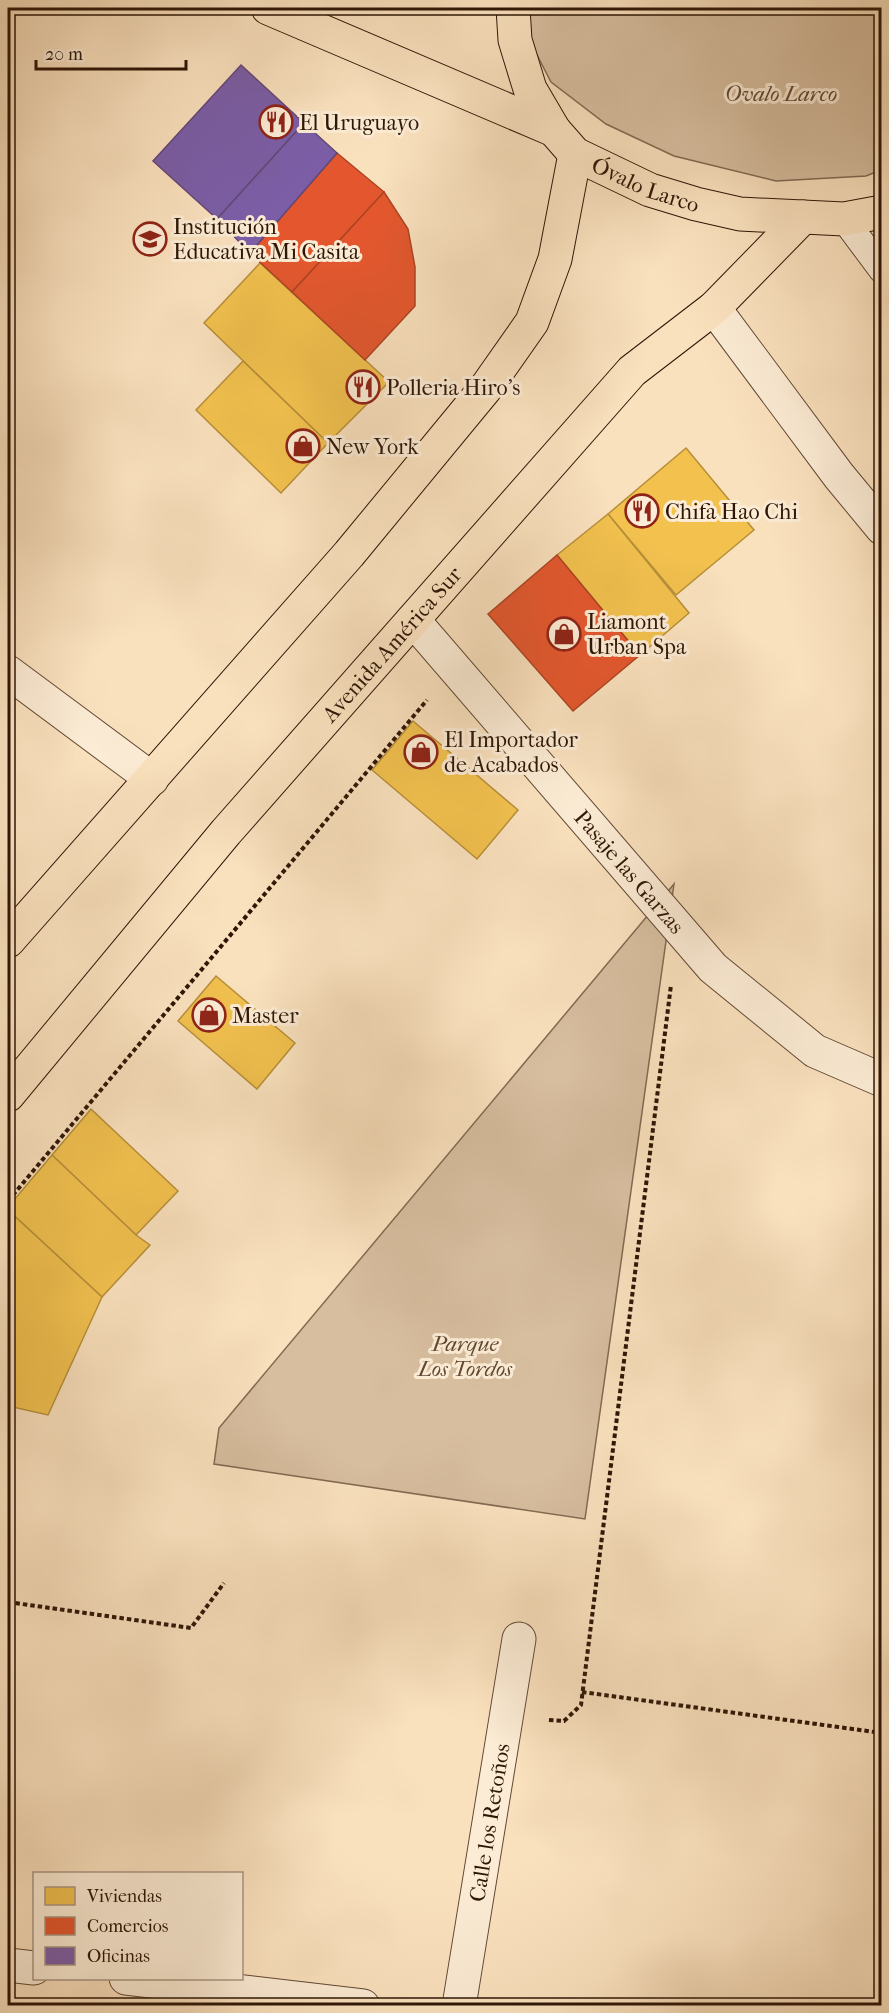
<svg xmlns="http://www.w3.org/2000/svg" width="889" height="2013" font-family="'IM FELL French Canon',serif">
<rect width="100%" height="100%" fill="#fae1be"/>
<filter id="stains"><feTurbulence type="fractalNoise" baseFrequency=".00333" numOctaves="4"/><feColorMatrix values="0 0 0 0 .2 0 0 0 0 .09 0 0 0 0 .02 0 0 0 .5 -.17"/></filter>
<radialGradient id="worn" r=".72"><stop offset=".6" stop-color="#630" stop-opacity="0"/><stop offset="1" stop-color="#630" stop-opacity=".3"/></radialGradient>
<!-- green -->
<g fill="#d7be9f" stroke="#826a52" stroke-width="1.5">
<polygon points="516,8 881,8 881,170 866,176 776,181 674,156 606,124 551,82 522,26"/>
<polygon points="674,884 585,1519 214,1464 219,1428"/>
</g>
<!-- homes -->
<g fill="#f2c14e" stroke="#b78e38" stroke-width="1.5">
<polygon points="260,263 389,382 328,443 204,323"/>
<polygon points="243,361 328,443 281,493 196,410"/>
<polygon points="686,448 754,530 676,595 608,514"/>
<polygon points="608,514 689,613 640,655 557,555"/>
<polygon points="413,721 518,810 477,859 372,770"/>
<polygon points="216,976 295,1043 257,1089 178,1021"/>
<polygon points="91,1109 178,1191 136,1235 52,1155"/>
<polygon points="52,1155 136,1235 150,1245 102,1297 8,1210 8,1207"/>
<polygon points="8,1210 102,1297 48,1415 8,1406"/>
</g>
<!-- shops -->
<g fill="#e4572e" stroke="#ad4422" stroke-width="1.5">
<polygon points="337,153 384,192 292,292 250,253"/>
<polygon points="384,192 408,229 415,267 415,306 365,360 292,292"/>
<polygon points="557,555 640,655 573,711 488,614"/>
</g>
<!-- offices -->
<g fill="#7b5ea7" stroke="#644877" stroke-width="1.5">
<polygon points="241,65 304,123 217,219 153,161"/>
<polygon points="304,123 337,153 250,253 217,219"/>
</g>
<g fill="none" stroke-linecap="round" stroke-linejoin="round">
<!-- service casing -->
<g stroke="#614934" stroke-width="28">
<polyline id="service" points="844,219 882,270"/>
</g>
<!-- minor casing -->
<g stroke="#614934" stroke-width="35">
<g id="minor">
<polyline points="714,308 839,476 882,528"/>
<path id="s1" d="M413,620L713,968L815,1051L882,1080"/>
<polyline points="8,672 152,779"/>
<polyline points="8,1965 34,1968"/>
<polyline points="126,1978 363,2006"/>
<path id="s2" d="M459,2006L519,1639"/>
</g>
</g>
<!-- primary casing -->
<g stroke="#2e1606" stroke-width="35">
<g id="primary">
<polyline points="268,8 554,130"/>
<path id="s3" d="M513,8L515,40L530,89L554,130L575,154L650,190L696,204L740,214L844,219L882,212"/>
<polyline points="8,941 349,554 485,389 532,322 555,259 575,154"/>
<path id="s4" d="M8,1095L226,832L632,371L714,308L803,217"/>
</g>
</g>
<!-- path -->
<g stroke="#2e1606" stroke-width="4" stroke-dasharray="4.5 3" stroke-linecap="butt">
<polyline points="8,1201 427,700"/>
<polyline points="8,1602 191,1628 224,1583"/>
<polyline points="582,1692 882,1733"/>
<polyline points="549,1720 564,1721 581,1705 671,985"/>
</g>
<!-- service -->
<use href="#service" stroke="#fcecd5" stroke-width="26"/>
<!-- minor -->
<use href="#minor" stroke="#fcecd5" stroke-width="33"/>
<!-- primary -->
<use href="#primary" stroke="#fae1be" stroke-width="33"/>
</g>
<!-- icons -->
<defs>
<g id="restaurant-ring" transform="scale(1.725)"><circle r="9.5" fill="#fcecd5" stroke="#8f2418" stroke-width="1.5"/><path d="M-5-6h1v4h1v-4h1v4h1v-4h1v5L-1.5 .5V6h-2V.5L-5-1ZM5-6V6H3V1.5H1.5Q1.5-4 5-6Z" fill="#8f2418"/></g>
<g id="school-ring" transform="scale(1.725)"><circle r="9.5" fill="#fcecd5" stroke="#8f2418" stroke-width="1.5"/><path d="M0-5L7-2L0 1L-7-2ZM-4 1L0 2.5L4 1V4Q0 6-4 4Z" fill="#8f2418"/></g>
<g id="shop-ring" transform="scale(1.725)"><circle r="9.5" fill="#fcecd5" stroke="#8f2418" stroke-width="1.5"/><path d="M-5-2.5h2.3a2.7 3.5 0 0 1 5.4 0H5L5.5 6h-11ZM-1.5-2.5h3a1.5 2.3 0 0 0-3 0Z" fill="#8f2418"/></g>
</defs>
<g fill-rule="evenodd">
<use href="#restaurant-ring" x="276" y="122"/>
<use href="#school-ring" x="150" y="239"/>
<use href="#restaurant-ring" x="363" y="387"/>
<use href="#shop-ring" x="303" y="446"/>
<use href="#restaurant-ring" x="642" y="511"/>
<use href="#shop-ring" x="564" y="634"/>
<use href="#shop-ring" x="421" y="752"/>
<use href="#shop-ring" x="209" y="1015"/>
</g>
<g text-anchor="middle" stroke-width="6" stroke-linejoin="round" paint-order="stroke">
<!-- park labels -->
<g font-size="22" font-style="italic" fill="#614834" stroke="#fcecd5">
<text x="781" y="101">Ovalo Larco</text>
<text x="465" y="1351">Parque<tspan x="465" dy="25">Los Tordos</tspan></text>
</g>
<!-- poi labels -->
<g font-size="22" fill="#2e1606" stroke="#fcecd5" text-anchor="start">
<text x="299" y="130">El Uruguayo</text>
<text x="173" y="234">Institución<tspan x="173" dy="25">Educativa Mi Casita</tspan></text>
<text x="386" y="395">Polleria Hiro's</text>
<text x="326" y="454">New York</text>
<text x="665" y="519">Chifa Hao Chi</text>
<text x="587" y="629">Liamont<tspan x="587" dy="25">Urban Spa</tspan></text>
<text x="444" y="747">El Importador<tspan x="444" dy="25">de Acabados</tspan></text>
<text x="232" y="1023">Master</text>
</g>
<!-- street labels -->
<g font-size="22" fill="#2e1606" stroke="#fcecd5">
<text dy="8" stroke="none"><textPath href="#s3" startOffset="240">Óvalo Larco</textPath></text>
<text dy="8" stroke="none"><textPath href="#s4" startOffset="592">Avenida América Sur</textPath></text>
<text dy="8" stroke="none"><textPath href="#s1" startOffset="332">Pasaje las Garzas</textPath></text>
<text dy="8" stroke="none"><textPath href="#s2" startOffset="186">Calle los Retoños</textPath></text>
</g>
</g>
<!-- margin -->
<rect width="889" height="2013" fill="none" stroke="#fae1be" stroke-width="30"/>
<rect x="9" y="9" width="871" height="1995" fill="none" stroke="#2e1606" stroke-width="3"/>
<rect x="15" y="15" width="859" height="1983" fill="none" stroke="#2e1606" stroke-width="1.5"/>
<!-- legend -->
<rect x="33" y="1872" width="210" height="108" fill="#fcecd5" stroke="#aa9682" stroke-width="1.5"/>
<rect x="45" y="1887" width="30" height="18" fill="#f2c14e" stroke="#aa9682" stroke-width="1.5"/>
<text x="87" y="1902" font-size="18" fill="#2e1606">Viviendas</text>
<rect x="45" y="1917" width="30" height="18" fill="#e4572e" stroke="#aa9682" stroke-width="1.5"/>
<text x="87" y="1932" font-size="18" fill="#2e1606">Comercios</text>
<rect x="45" y="1947" width="30" height="18" fill="#7b5ea7" stroke="#aa9682" stroke-width="1.5"/>
<text x="87" y="1962" font-size="18" fill="#2e1606">Oficinas</text>
<!-- scale -->
<path d="M36 60v9h150v-9" fill="none" stroke="#2e1606" stroke-width="3"/>
<text x="45" y="60" font-size="18" fill="#2e1606" stroke="#fcecd5" stroke-width="4.5" paint-order="stroke">20 m</text>
<rect width="100%" height="100%" filter="url(#stains)"/>
<rect width="100%" height="100%" fill="url(#worn)"/>
</svg>
